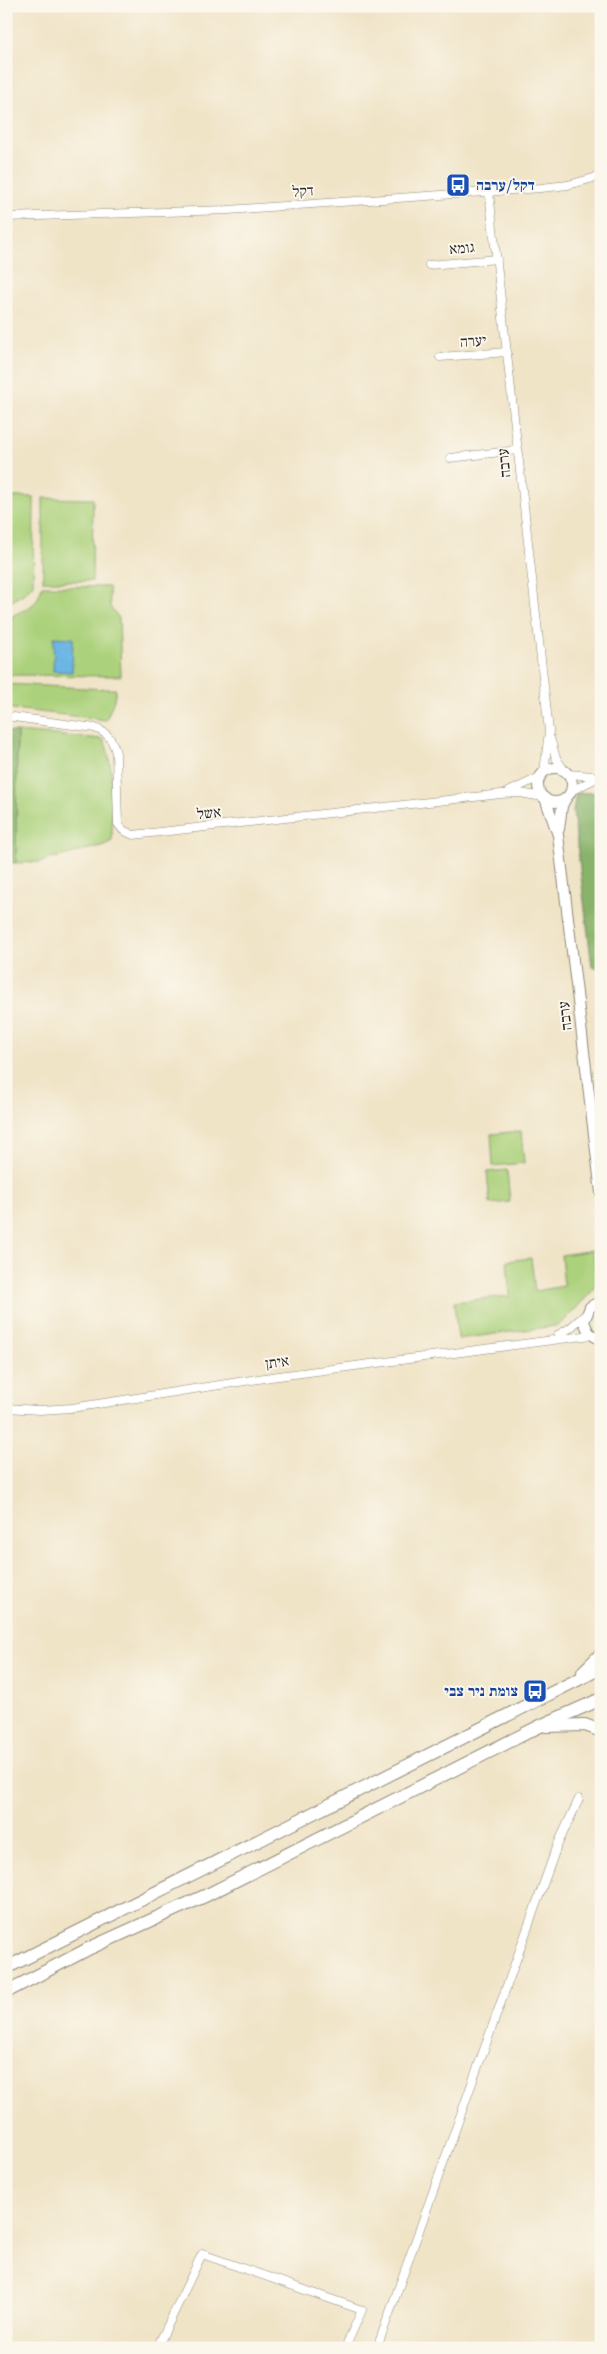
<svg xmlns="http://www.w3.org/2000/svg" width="607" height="2354" font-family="'Old Standard TT','Frank Ruhl Libre',serif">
<rect width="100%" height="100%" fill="#fbf7ec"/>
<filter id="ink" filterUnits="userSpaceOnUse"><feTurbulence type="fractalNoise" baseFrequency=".02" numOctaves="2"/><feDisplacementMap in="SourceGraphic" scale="10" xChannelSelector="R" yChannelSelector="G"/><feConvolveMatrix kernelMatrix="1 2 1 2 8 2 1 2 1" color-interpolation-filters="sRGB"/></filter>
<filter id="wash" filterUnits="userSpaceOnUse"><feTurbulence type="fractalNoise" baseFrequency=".0096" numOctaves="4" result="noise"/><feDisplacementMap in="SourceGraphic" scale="20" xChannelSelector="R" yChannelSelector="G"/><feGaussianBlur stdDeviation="1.12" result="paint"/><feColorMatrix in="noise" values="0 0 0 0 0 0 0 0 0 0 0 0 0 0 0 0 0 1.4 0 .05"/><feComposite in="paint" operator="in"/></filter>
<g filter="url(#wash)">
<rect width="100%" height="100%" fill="#f0e4c7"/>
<!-- green -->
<g fill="#acd17b" stroke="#6c7e53">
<polygon points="6,497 33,497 34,502 33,584 26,592 6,605"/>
<polygon points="43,498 93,499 92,581 43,581"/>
<path d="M42,586L109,587L110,607L119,618L121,676L8,675L12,616C29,607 37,607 42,586Z"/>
<polygon points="6,684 105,689 116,689 114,700 106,720 98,719 6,708"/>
<path d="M17,732L103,739C115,759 112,816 112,841L104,845L40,862L16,863Z"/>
<polygon points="521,1131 524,1163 493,1166 491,1134"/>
<polygon points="507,1170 510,1202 490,1204 487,1172"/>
<polygon points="593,1250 597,1286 564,1321 555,1326 458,1339 454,1302 510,1296 507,1261 531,1258 535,1291 564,1286 561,1255"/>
</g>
<!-- forest -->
<g fill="#89b36b" stroke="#5a6f4b">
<polygon points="6,731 17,732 16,863 6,863"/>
<polygon points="601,792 601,968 592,967 573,811 576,793"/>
</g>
<!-- water -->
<polygon fill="#6cb6e4" stroke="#4c7088" points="54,637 73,638 72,672 53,671"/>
</g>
<g filter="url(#ink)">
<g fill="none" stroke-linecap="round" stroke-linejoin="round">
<!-- minor casing -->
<g stroke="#8e8879" stroke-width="9">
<g id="minor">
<polyline points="489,192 549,731 544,772"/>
<polyline points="6,217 228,210 541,188 568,185 601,176"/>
<polyline points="429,265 497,259"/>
<polyline points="440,357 507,352"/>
<polyline points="450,458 518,450"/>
<path d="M6,716L95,728C108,733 113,740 116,753L118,824L123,830L133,835L501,794L520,793L543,797"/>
<polyline points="550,738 556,758 564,770"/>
<polyline points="568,774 593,776"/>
<polyline points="510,791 540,777"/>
<polyline points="571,791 601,776"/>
<polyline points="558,1335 570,1328 586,1314"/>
<polyline points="6,1408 40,1410 72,1408 271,1377 591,1335"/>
<polyline points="157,2348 202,2254 362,2310 345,2348"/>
<polyline points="377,2348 557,1846 579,1799"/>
</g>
</g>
<!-- tertiary casing -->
<g stroke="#8e8879" stroke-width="12">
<g id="tertiary">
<circle cx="555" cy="785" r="17"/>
<polyline points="545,798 558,835 601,1193"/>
<polyline points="559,829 562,806 566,798"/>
<polyline points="601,1301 590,1307 584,1322 589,1333 601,1340"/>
</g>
</g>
<!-- trunk casing -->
<g stroke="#8e8879" stroke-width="14">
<g id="trunk">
<polyline points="583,1672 601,1654"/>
<polyline points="546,1726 585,1725 601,1731"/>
<polyline points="6,1968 601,1668"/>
<polyline points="6,1992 90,1948 207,1895 538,1727 601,1699"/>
</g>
</g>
<!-- minor -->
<use href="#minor" stroke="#fff" stroke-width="8"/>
<!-- tertiary -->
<use href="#tertiary" stroke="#fff" stroke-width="10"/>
<!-- trunk -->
<use href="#trunk" stroke="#fff" stroke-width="12"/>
</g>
</g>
<!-- icons -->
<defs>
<g id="bus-square" transform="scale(1.25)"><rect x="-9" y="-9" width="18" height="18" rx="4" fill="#1a4fb4" stroke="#fbf7ec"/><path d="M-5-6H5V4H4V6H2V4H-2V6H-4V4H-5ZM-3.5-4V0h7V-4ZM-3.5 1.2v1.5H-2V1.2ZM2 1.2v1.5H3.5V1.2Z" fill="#fff"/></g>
</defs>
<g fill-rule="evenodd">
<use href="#bus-square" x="458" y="185"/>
<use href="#bus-square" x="535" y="1691"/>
</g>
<g text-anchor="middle" stroke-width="4" stroke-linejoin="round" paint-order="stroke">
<!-- transit labels -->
<g font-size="15" font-weight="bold" fill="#164399" stroke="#fbf7ec" text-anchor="start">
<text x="476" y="190">דקל/ערבה</text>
<text x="518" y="1696" text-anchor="end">צומת ניר צבי</text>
</g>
<!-- street labels -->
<g font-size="15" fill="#2b2b2b" stroke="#fbf7ec">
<text transform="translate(303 191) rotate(-4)" y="5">דקל</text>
<text transform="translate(462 248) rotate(-5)" y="5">גומא</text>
<text transform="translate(473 341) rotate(-4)" y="5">יערה</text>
<text transform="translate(504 463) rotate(-96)" y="5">ערבה</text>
<text transform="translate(209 813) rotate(-6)" y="5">אשל</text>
<text transform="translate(565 1016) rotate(-97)" y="5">ערבה</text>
<text transform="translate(277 1362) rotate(-8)" y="5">איתן</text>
</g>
</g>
<!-- margin -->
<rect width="607" height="2354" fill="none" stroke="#fbf7ec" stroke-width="25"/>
</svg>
